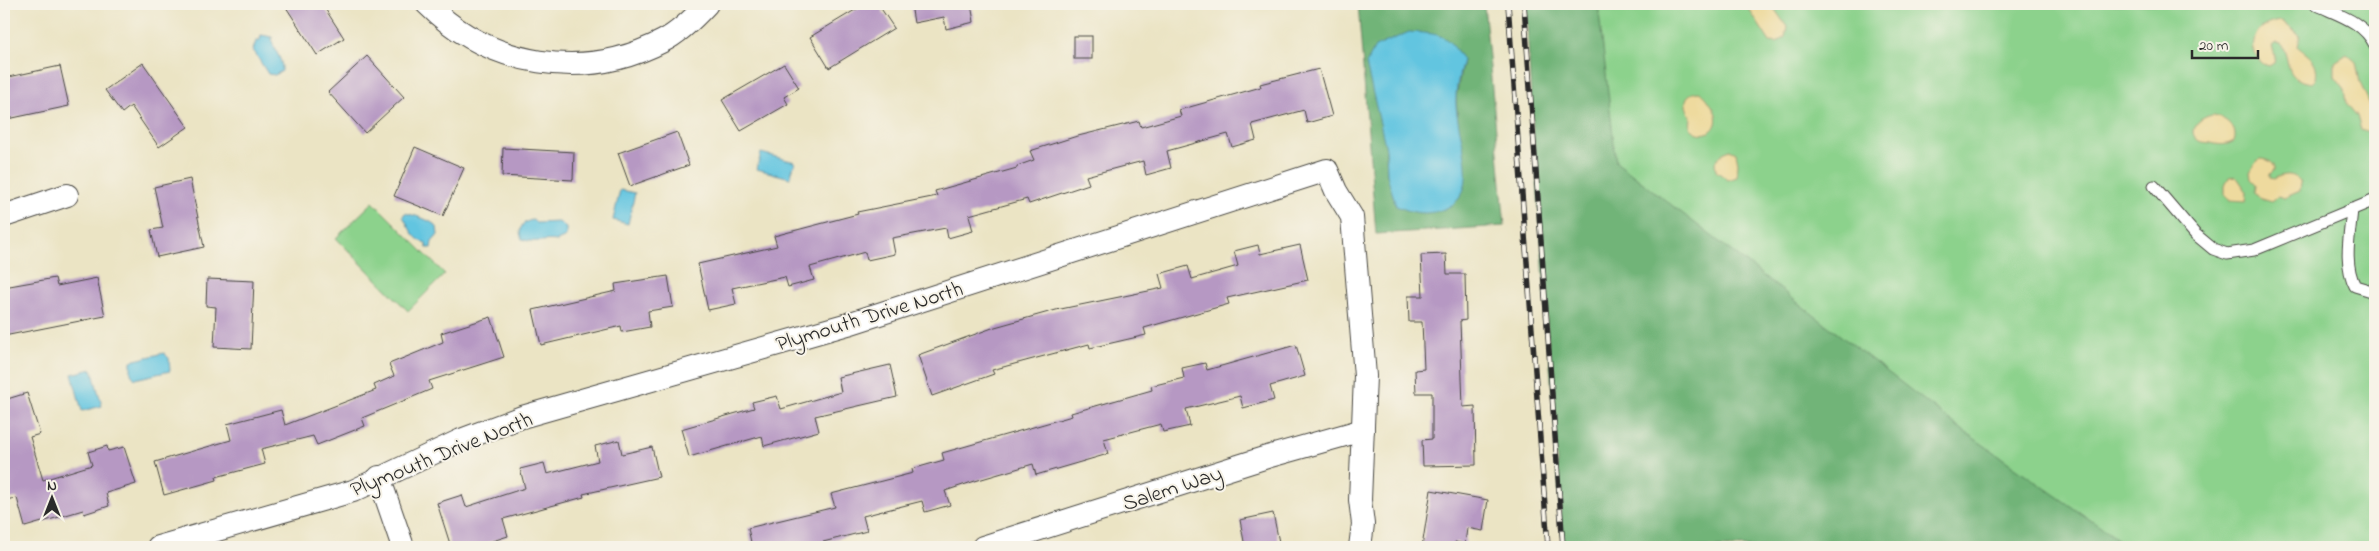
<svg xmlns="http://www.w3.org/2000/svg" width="2379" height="551" font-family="'Indie Flower',sans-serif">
<rect width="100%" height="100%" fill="#f7f3e8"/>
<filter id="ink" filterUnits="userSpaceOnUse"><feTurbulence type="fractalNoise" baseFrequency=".02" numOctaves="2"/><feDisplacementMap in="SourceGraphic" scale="10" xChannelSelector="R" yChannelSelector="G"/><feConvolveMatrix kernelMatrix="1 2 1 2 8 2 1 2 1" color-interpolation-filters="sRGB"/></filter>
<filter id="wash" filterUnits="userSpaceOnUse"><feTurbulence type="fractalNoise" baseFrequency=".0096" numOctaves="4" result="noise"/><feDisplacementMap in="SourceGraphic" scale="20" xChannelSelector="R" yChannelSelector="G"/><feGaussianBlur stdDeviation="1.12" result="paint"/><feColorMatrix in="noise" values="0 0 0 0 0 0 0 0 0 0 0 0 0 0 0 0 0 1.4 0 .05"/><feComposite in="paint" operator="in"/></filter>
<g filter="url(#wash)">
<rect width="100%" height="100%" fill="#ebe4c4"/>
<!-- green -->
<g fill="#8cd28c" stroke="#5c7e5c">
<polygon points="1552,4 2375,4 2375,547 2073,547 1565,172"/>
<polygon points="373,202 445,274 408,311 336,238"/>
</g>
<!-- forest -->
<g fill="#71b478" stroke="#4e7052" fill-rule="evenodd">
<path d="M1358,4H1484L1505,226L1376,234ZM1463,60L1456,97L1458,124L1387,175L1386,149Z"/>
<polygon points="1526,4 1598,4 1616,162 1965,432 2129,547 1563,547 1531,99"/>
</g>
<!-- sand -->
<g fill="#eeda9e" stroke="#8c8264">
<polygon points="1751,4 1771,4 1787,27 1785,37 1776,43 1770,42 1750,11"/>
<path d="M2282,21L2300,36L2298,47C2310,57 2319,61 2316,79L2312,83C2282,79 2292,62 2281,44L2276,43L2272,46L2275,56L2274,63L2269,66L2263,64L2254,54C2251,32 2262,23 2282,21Z"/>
<polygon points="2347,54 2356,62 2360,83 2375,115 2375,132 2371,134 2361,130 2357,116 2347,104 2345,89 2335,76 2335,62"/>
<path d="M1699,92C1704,94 1707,98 1710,103C1729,128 1702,143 1690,127L1691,117C1684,106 1682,93 1699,92Z"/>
<path d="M2214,115C2225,118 2239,128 2234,141C2226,146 2219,145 2211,143C2207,142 2202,143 2199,141C2183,130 2203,115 2214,115Z"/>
<polygon points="1730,150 1736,153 1738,163 1737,177 1728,180 1716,171 1715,162 1723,153"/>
<path d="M2261,159C2267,159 2274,163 2274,170L2270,174V178L2274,179C2284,173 2293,173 2301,183L2300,191L2284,198L2278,196L2271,202L2261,199L2255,192L2256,184L2251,179L2250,172L2256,162Z"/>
<polygon points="2236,176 2247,192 2246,201 2229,200 2225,196 2225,186 2229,177"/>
</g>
<!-- water -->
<g fill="#62c5e0" stroke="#467886">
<path d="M1409,32C1441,34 1446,33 1463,60C1460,72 1456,86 1456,98C1454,131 1487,193 1444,209C1426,216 1413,213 1396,206L1387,175L1386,149L1366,64L1375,47Z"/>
<path d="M261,35L272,37C271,49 283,56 282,71L275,75L268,74L253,50L256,41L260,40Z"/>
<polygon points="761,153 795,162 790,178 757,169"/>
<polygon points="620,190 635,193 628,224 613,220"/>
<path d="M405,213C413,215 432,220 437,227L438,235L432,242L431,248H427L426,243C413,240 408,225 403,216Z"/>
<path d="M533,220L536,223L559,222L566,228V237L557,241C545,239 534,244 522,239C517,229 523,221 533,220Z"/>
<polygon points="164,353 169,358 170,371 135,379 131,374 131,361"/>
<polygon points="92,369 102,406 82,411 72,374"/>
</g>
<g id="blocks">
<!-- building -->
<g fill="#b698c3">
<polygon points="284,4 322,4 344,38 317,55"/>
<polygon points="865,4 878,4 894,28 829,68 810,37"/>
<polygon points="911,4 971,4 974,22 946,29 944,17 914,23"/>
<rect x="1074" y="36" width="18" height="23"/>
<polygon points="367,56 404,97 365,133 328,92"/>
<polygon points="143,63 188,127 159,147 131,106 122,113 105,90"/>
<polygon points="784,64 799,88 784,97 788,104 741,131 722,100"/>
<polygon points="60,66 69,106 8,119 4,98 4,78"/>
<polygon points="1319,69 1332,116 1307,123 1304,110 1252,124 1256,140 1232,147 1228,134 1167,151 1171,168 1146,175 1143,161 1086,176 1089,184 1029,204 1027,199 969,215 973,231 948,238 946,228 892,238 895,254 867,260 865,252 810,267 814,280 788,287 785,277 732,288 736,304 708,310 698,264 777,246 774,236 858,214 857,212 937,196 935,191 1017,168 1017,166 1034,160 1030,151 1074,137 1139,121 1141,127 1181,116 1179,110 1261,87 1260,84"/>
<polygon points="677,132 689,165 630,186 618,153"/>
<polygon points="415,147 464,168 443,216 394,196"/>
<polygon points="503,148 574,152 573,180 502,176"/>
<polygon points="190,179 204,247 157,257 151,230 163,228 154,187"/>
<polygon points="1258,245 1260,254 1300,245 1308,280 1227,298 1229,304 1144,328 1146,335 1090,348 1089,344 992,370 994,374 932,396 918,355 995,327 1056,310 1163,288 1159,274 1188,266 1192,279 1238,266 1234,251"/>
<polygon points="1446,254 1447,274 1465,274 1466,320 1460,321 1463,407 1475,406 1476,465 1423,466 1422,440 1432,439 1432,393 1416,393 1415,370 1424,369 1422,322 1409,322 1408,296 1423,296 1421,255"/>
<polygon points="668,276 673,307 648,311 650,327 622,332 621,326 541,345 533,310 616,291 615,284"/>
<polygon points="55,278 57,286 97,278 105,316 4,336 4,287"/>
<polygon points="207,279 254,281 251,349 214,347 216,307 206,306"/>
<polygon points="491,317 504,357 429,381 432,389 362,418 365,426 317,445 313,436 261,449 265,464 216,477 217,480 164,495 155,462 231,440 227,424 281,410 285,425 376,390 374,385 394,376 389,364 443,342 441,333"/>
<polygon points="1296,345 1305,376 1270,386 1274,400 1243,408 1240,396 1186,409 1190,426 1163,432 1161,424 1104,439 1108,454 1036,475 1033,464 975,481 945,491 950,505 925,512 922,501 863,516 867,531 823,542 824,547 752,547 748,528 835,507 831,494 913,473 912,469 944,460 942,453 1072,416 1071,413 1152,390 1151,386 1184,378 1182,368 1205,363 1207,370"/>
<polygon points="890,365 897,397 815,416 819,431 764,446 762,436 689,457 681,429 754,408 752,402 777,396 781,409 841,392 838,377"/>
<polygon points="27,393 40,434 30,437 43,480 92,465 88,452 107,446 108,451 124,447 136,484 106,493 109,506 84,514 83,510 25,527 17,498 4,500 4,400"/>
<polygon points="619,440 622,454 652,447 659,477 583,494 584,497 503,519 508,536 474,547 451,547 437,503 462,495 466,507 525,488 520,469 544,463 547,474 598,461 595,446"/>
<polygon points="1431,490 1488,500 1483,531 1467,528 1465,544 1455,542 1454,547 1422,547"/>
<polygon points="1273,513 1280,547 1245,547 1240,520"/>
</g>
</g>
</g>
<g filter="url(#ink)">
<use href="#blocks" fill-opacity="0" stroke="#484742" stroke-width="1"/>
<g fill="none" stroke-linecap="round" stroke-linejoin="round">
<!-- lane casing -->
<g stroke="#484742" stroke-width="13">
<g id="lane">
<path d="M2315,4C2338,15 2363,21 2375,45"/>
<polyline points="2154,186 2195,234 2213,249 2227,254 2254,250 2375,200"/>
<path d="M2352,209C2350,234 2343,263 2355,286L2375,292"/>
</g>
</g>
<!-- street casing -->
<g stroke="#484742" stroke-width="24">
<g id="street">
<path d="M427,4C490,67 584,82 663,41C679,33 695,17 707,4"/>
<polyline points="4,216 67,195"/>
<polyline points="379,477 403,547"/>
<polyline points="158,547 353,491 461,440 522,417 848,324 1327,170 1336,191 1352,217 1365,376 1360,500 1363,524 1360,547"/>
<polyline points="983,547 1267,457 1363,430"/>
</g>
</g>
<!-- lane -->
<use href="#lane" stroke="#fff" stroke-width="11"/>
<!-- street -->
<use href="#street" stroke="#fff" stroke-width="22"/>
<!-- rail casing -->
<g stroke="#2b2b2b" stroke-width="5.5">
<g id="rail">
<polyline points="1508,4 1548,547"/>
<polyline points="1524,4 1563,547"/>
</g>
</g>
<!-- rail -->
<use href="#rail" stroke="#f7f3e8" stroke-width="4" stroke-dasharray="11" stroke-linecap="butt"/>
</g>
</g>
<g text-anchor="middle" stroke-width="4" stroke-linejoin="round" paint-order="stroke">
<!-- street labels -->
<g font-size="22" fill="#2b2b2b" stroke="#f7f3e8">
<text transform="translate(869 315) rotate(-17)" y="8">Plymouth Drive North</text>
<text transform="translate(441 453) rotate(-22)" y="8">Plymouth Drive North</text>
<text transform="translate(1172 487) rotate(-18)" y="8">Salem Way</text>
</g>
</g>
<!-- margin -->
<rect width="2379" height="551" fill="none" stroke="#f7f3e8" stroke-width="20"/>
<!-- north arrow -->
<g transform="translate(52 498)" stroke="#f7f3e8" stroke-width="4" paint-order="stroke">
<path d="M0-4L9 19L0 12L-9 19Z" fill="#2b2b2b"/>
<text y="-8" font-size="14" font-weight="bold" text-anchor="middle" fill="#2b2b2b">N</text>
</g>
<!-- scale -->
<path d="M2192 50v8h66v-8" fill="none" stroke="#2b2b2b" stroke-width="2.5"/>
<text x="2199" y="50" font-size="15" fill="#2b2b2b" stroke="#f7f3e8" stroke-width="4" paint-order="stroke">20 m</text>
</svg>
